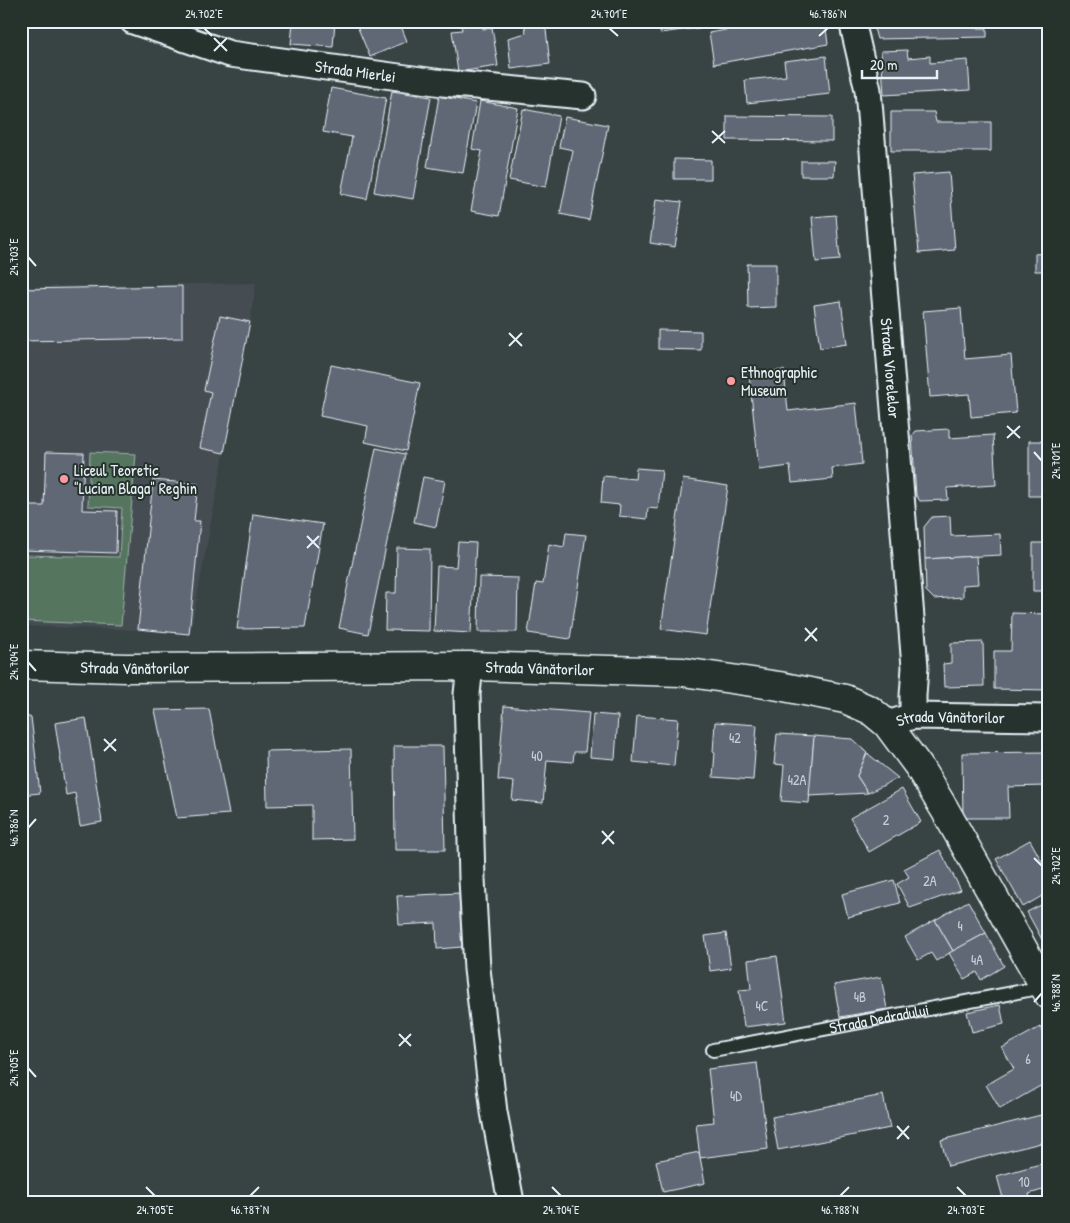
<svg xmlns="http://www.w3.org/2000/svg" width="1070" height="1223" font-family="'Patrick Hand',sans-serif">
<rect width="100%" height="100%" fill="#384343"/>
<filter id="ink" filterUnits="userSpaceOnUse"><feTurbulence type="fractalNoise" baseFrequency=".02" numOctaves="2"/><feDisplacementMap in="SourceGraphic" scale="10" xChannelSelector="R" yChannelSelector="G"/><feConvolveMatrix kernelMatrix="1 2 1 2 8 2 1 2 1" color-interpolation-filters="sRGB"/></filter>
<g filter="url(#ink)">
<!-- built -->
<polygon fill="#444e52" points="256,283 250,322 224,453 190,635 138,630 21,626 21,287"/>
<!-- green -->
<polygon fill="#55755e" stroke="#9eb3ab" points="90,452 136,454 121,625 21,621 21,555 119,557 122,508 88,506"/>
<!-- building -->
<g fill="#616876" stroke="#e8f1f8">
<polygon points="169,21 186,21 187,29"/>
<polygon points="293,21 335,21 333,47 291,44"/>
<polygon points="355,21 399,21 407,41 370,57"/>
<polygon points="460,21 482,21 483,29 492,27 498,66 458,72 452,31 462,30"/>
<polygon points="524,21 545,21 550,64 511,69 508,38 526,33"/>
<polygon points="659,21 730,21 730,24 660,33"/>
<polygon points="775,21 825,21 828,44 714,64 709,33"/>
<polygon points="872,21 973,21 973,28 987,28 987,37 877,39"/>
<polygon points="907,50 908,58 930,56 930,63 968,60 970,90 884,95 881,51"/>
<polygon points="826,56 830,94 747,103 745,80 786,76 784,61"/>
<polygon points="331,88 386,98 367,199 341,194 352,137 323,132"/>
<polygon points="392,91 431,97 413,199 374,192"/>
<polygon points="439,96 476,103 463,173 427,167"/>
<polygon points="480,101 518,108 499,216 471,211 482,151 472,149"/>
<polygon points="523,109 559,116 546,187 509,180"/>
<polygon points="891,112 934,112 936,122 991,122 991,151 891,151"/>
<polygon points="727,116 832,117 832,141 727,140"/>
<polygon points="565,117 608,125 589,220 560,214 573,150 559,147"/>
<polygon points="674,159 711,160 711,179 674,179"/>
<polygon points="801,161 835,161 834,176 801,176"/>
<polygon points="949,172 955,250 919,253 912,175"/>
<polygon points="656,199 682,202 675,247 650,243"/>
<polygon points="836,215 840,260 816,262 812,217"/>
<polygon points="1049,253 1049,271 1035,271 1035,254"/>
<polygon points="747,264 776,264 776,307 748,308"/>
<polygon points="182,286 182,338 21,341 21,289"/>
<polygon points="841,301 847,344 820,348 814,305"/>
<polygon points="961,308 965,359 1011,355 1016,413 971,417 969,394 930,397 923,311"/>
<polygon points="220,316 250,322 224,453 200,448 211,392 204,390"/>
<polygon points="658,330 701,331 701,350 658,349"/>
<polygon points="1045,340 1049,340 1049,369 1046,369"/>
<polygon points="331,365 420,383 406,451 365,442 368,426 320,416"/>
<polygon points="784,370 788,411 856,403 862,464 832,468 833,479 792,483 790,466 759,470 749,374"/>
<polygon points="949,429 949,438 993,435 996,485 947,488 948,500 920,501 916,495 912,436 916,431"/>
<polygon points="1047,434 1049,434 1049,496 1029,496 1029,441 1045,441"/>
<polygon points="376,448 405,454 368,634 339,628"/>
<polygon points="46,452 84,453 82,510 117,511 116,553 21,550 21,506 44,506"/>
<polygon points="636,468 662,470 658,509 648,508 647,519 619,516 620,505 601,503 603,476 635,479"/>
<polygon points="423,477 445,481 436,527 414,522"/>
<polygon points="683,479 728,486 706,635 661,629"/>
<polygon points="153,480 198,484 194,521 200,521 189,634 138,629"/>
<polygon points="253,514 323,524 305,628 237,629"/>
<polygon points="950,516 951,536 1000,534 1001,555 925,559 924,527 932,517"/>
<polygon points="1048,532 1049,532 1049,597 1047,591 1033,591 1033,543 1048,543"/>
<polygon points="566,533 586,535 570,639 528,633 536,583 543,584 549,544 564,547"/>
<polygon points="458,542 476,543 471,633 434,631 437,566 456,567"/>
<polygon points="397,548 430,549 429,631 385,630 386,593 396,593"/>
<polygon points="976,556 978,584 963,585 963,597 934,599 926,591 925,559"/>
<polygon points="479,577 518,578 517,632 478,632"/>
<polygon points="1012,613 1049,614 1049,690 994,689 994,651 1011,651"/>
<polygon points="983,642 984,686 944,687 943,664 951,663 951,643"/>
<polygon points="504,706 589,713 585,752 574,752 573,762 547,760 543,803 512,800 514,782 498,780"/>
<polygon points="209,709 229,814 177,818 155,710"/>
<polygon points="593,714 618,716 615,759 590,757"/>
<polygon points="637,716 678,719 674,766 633,762"/>
<polygon points="21,717 31,717 40,793 21,795"/>
<polygon points="86,718 102,822 80,826 75,793 66,795 55,723"/>
<polygon points="715,722 757,725 753,780 713,777 715,752 713,752"/>
<polygon points="777,734 814,736 809,803 781,801 784,765 774,764"/>
<polygon points="814,736 852,739 867,753 857,776 868,793 809,796"/>
<polygon points="394,746 443,746 445,850 395,850"/>
<polygon points="351,749 353,839 312,840 312,805 267,806 266,751"/>
<polygon points="1044,752 1045,786 1008,787 1009,818 963,818 962,753"/>
<polygon points="867,753 898,778 868,793 857,776"/>
<polygon points="902,789 921,822 869,852 850,818"/>
<polygon points="1030,840 1049,874 1049,892 1023,907 996,859"/>
<polygon points="940,850 961,890 910,908 897,884 909,877 904,869"/>
<polygon points="894,880 900,903 848,917 842,894"/>
<polygon points="459,893 462,947 437,949 436,923 399,925 397,896"/>
<polygon points="968,901 986,933 953,951 935,920"/>
<polygon points="1049,901 1049,945 1046,947 1027,912"/>
<polygon points="935,920 953,951 936,961 931,953 918,960 905,937"/>
<polygon points="726,933 731,968 710,971 705,936"/>
<polygon points="986,933 1004,966 981,980 977,972 964,979 949,953"/>
<polygon points="777,956 786,1022 744,1027 739,990 751,989 748,960"/>
<polygon points="881,977 887,1009 840,1017 834,985"/>
<polygon points="1000,1005 1004,1024 972,1032 967,1012"/>
<polygon points="1040,1027 1049,1041 1049,1081 1000,1109 986,1085 1014,1069 1002,1048"/>
<polygon points="757,1063 768,1149 700,1158 696,1124 714,1122 708,1069"/>
<polygon points="1049,1093 1049,1103 1044,1095"/>
<polygon points="883,1095 890,1128 778,1150 772,1117"/>
<polygon points="1049,1113 1049,1141 948,1166 941,1140"/>
<polygon points="699,1152 705,1183 663,1192 656,1161"/>
<polygon points="1049,1160 1049,1188 1029,1194 1031,1202 1004,1202 997,1176 1044,1163"/>
</g>
<g fill="none" stroke-linecap="round" stroke-linejoin="round">
<!-- lane casing -->
<g stroke="#e8f1f8" stroke-width="16">
<g id="lane">
<path id="s1" d="M713,1050L1044,987"/>
</g>
</g>
<!-- street casing -->
<g stroke="#e8f1f8" stroke-width="29">
<g id="street">
<path id="s2" d="M133,21L230,54L443,83L583,96"/>
<path id="s3" d="M852,21L868,90L915,667L913,696V716"/>
<polyline points="470,666 467,694 472,879 477,969 494,1112 511,1202"/>
<path id="s4" d="M897,721L913,716L1049,718"/>
</g>
</g>
<!-- secondary casing -->
<g stroke="#e8f1f8" stroke-width="31">
<g id="secondary">
<path id="s5" d="M21,665L126,668L470,666L683,672L779,686L845,699L870,710L887,724L919,767L945,810L1049,995"/>
</g>
</g>
<!-- lane -->
<use href="#lane" stroke="#26332d" stroke-width="12"/>
<!-- street -->
<use href="#street" stroke="#26332d" stroke-width="25"/>
<!-- secondary -->
<use href="#secondary" stroke="#26332d" stroke-width="28"/>
</g>
</g>
<!-- ticks -->
<path fill="none" stroke="#e8f1f8" stroke-width="2" d="M204,28L212,36M609,28L618,36M819,36L828,28M214,38L227,51M214,51L227,38M712,131L725,143M712,143L725,131M28,257L36,266M509,333L522,346M509,346L522,333M1007,426L1020,438M1007,438L1020,426M1034,452L1042,461M307,536L319,548M307,548L319,536M805,628L817,641M805,641L817,628M28,662L36,671M104,739L116,751M104,751L116,739M28,828L36,819M602,831L614,844M602,844L614,831M1034,858L1042,866M1034,1002L1042,993M399,1034L411,1046M399,1046L411,1034M28,1068L36,1077M897,1126L909,1139M897,1139L909,1126M146,1187L155,1196M552,1187L561,1196M957,1187L966,1196M250,1196L259,1187M840,1196L849,1187"/>
<!-- markers -->
<g fill="#ff9aa2" stroke="#26332d" stroke-width="2">
<circle cx="731" cy="381" r="5"/>
<circle cx="64" cy="479" r="5"/>
</g>
<g text-anchor="middle" stroke-width="4" stroke-linejoin="round" paint-order="stroke">
<!-- number labels -->
<g font-size="14" fill="#c6cfd8">
<text x="735" y="743">42</text>
<text x="537" y="761">40</text>
<text x="797" y="785">42A</text>
<text x="886" y="825">2</text>
<text x="930" y="886">2A</text>
<text x="960" y="931">4</text>
<text x="977" y="965">4A</text>
<text x="860" y="1002">4B</text>
<text x="762" y="1011">4C</text>
<text x="1028" y="1064">6</text>
<text x="736" y="1101">4D</text>
<text x="1024" y="1187">10</text>
</g>
<!-- street labels -->
<g font-size="16" fill="#e8f1f8" stroke="#26332d">
<text dy="6" stroke="none"><textPath href="#s2" startOffset="229">Strada Mierlei</textPath></text>
<text dy="6" stroke="none"><textPath href="#s3" startOffset="350">Strada Viorelelor</textPath></text>
<text dy="6" stroke="none"><textPath href="#s5" startOffset="114">Strada Vânătorilor</textPath></text>
<text dy="6" stroke="none"><textPath href="#s5" startOffset="519">Strada Vânătorilor</textPath></text>
<text dy="6" stroke="none"><textPath href="#s4" startOffset="54">Strada Vânătorilor</textPath></text>
<text dy="6" stroke="none"><textPath href="#s1" startOffset="169">Strada Dedradului</textPath></text>
</g>
<!-- poi labels -->
<g font-size="16" fill="#e8f1f8" stroke="#26332d" text-anchor="start">
<text x="741" y="378">Ethnographic<tspan x="741" dy="18">Museum</tspan></text>
<text x="74" y="476">Liceul Teoretic<tspan x="74" dy="18">"Lucian Blaga" Reghin</tspan></text>
</g>
</g>
<!-- margin -->
<rect width="1070" height="1223" fill="none" stroke="#26332d" stroke-width="55"/>
<!-- scale -->
<path d="M862 70v8h75v-8" fill="none" stroke="#e8f1f8" stroke-width="2.5"/>
<text x="870" y="70" font-size="15" fill="#e8f1f8" stroke="#26332d" stroke-width="4" paint-order="stroke">20 m</text>
<rect x="28" y="28" width="1014" height="1168" fill="none" stroke="#e8f1f8" stroke-width="2"/>
<g font-size="12" text-anchor="middle" fill="#e8f1f8">
<text x="204" y="18">24.702°E</text>
<text x="609" y="18">24.701°E</text>
<text x="828" y="18">46.786°N</text>
<text transform="translate(14 257) rotate(-90)" y="4">24.703°E</text>
<text transform="translate(1056 461) rotate(-90)" y="4">24.701°E</text>
<text transform="translate(14 662) rotate(-90)" y="4">24.704°E</text>
<text transform="translate(14 828) rotate(-90)" y="4">46.786°N</text>
<text transform="translate(1056 866) rotate(-90)" y="4">24.702°E</text>
<text transform="translate(1056 993) rotate(-90)" y="4">46.788°N</text>
<text transform="translate(14 1068) rotate(-90)" y="4">24.705°E</text>
<text x="155" y="1214">24.705°E</text>
<text x="250" y="1214">46.787°N</text>
<text x="561" y="1214">24.704°E</text>
<text x="840" y="1214">46.788°N</text>
<text x="966" y="1214">24.703°E</text>
</g>
</svg>
